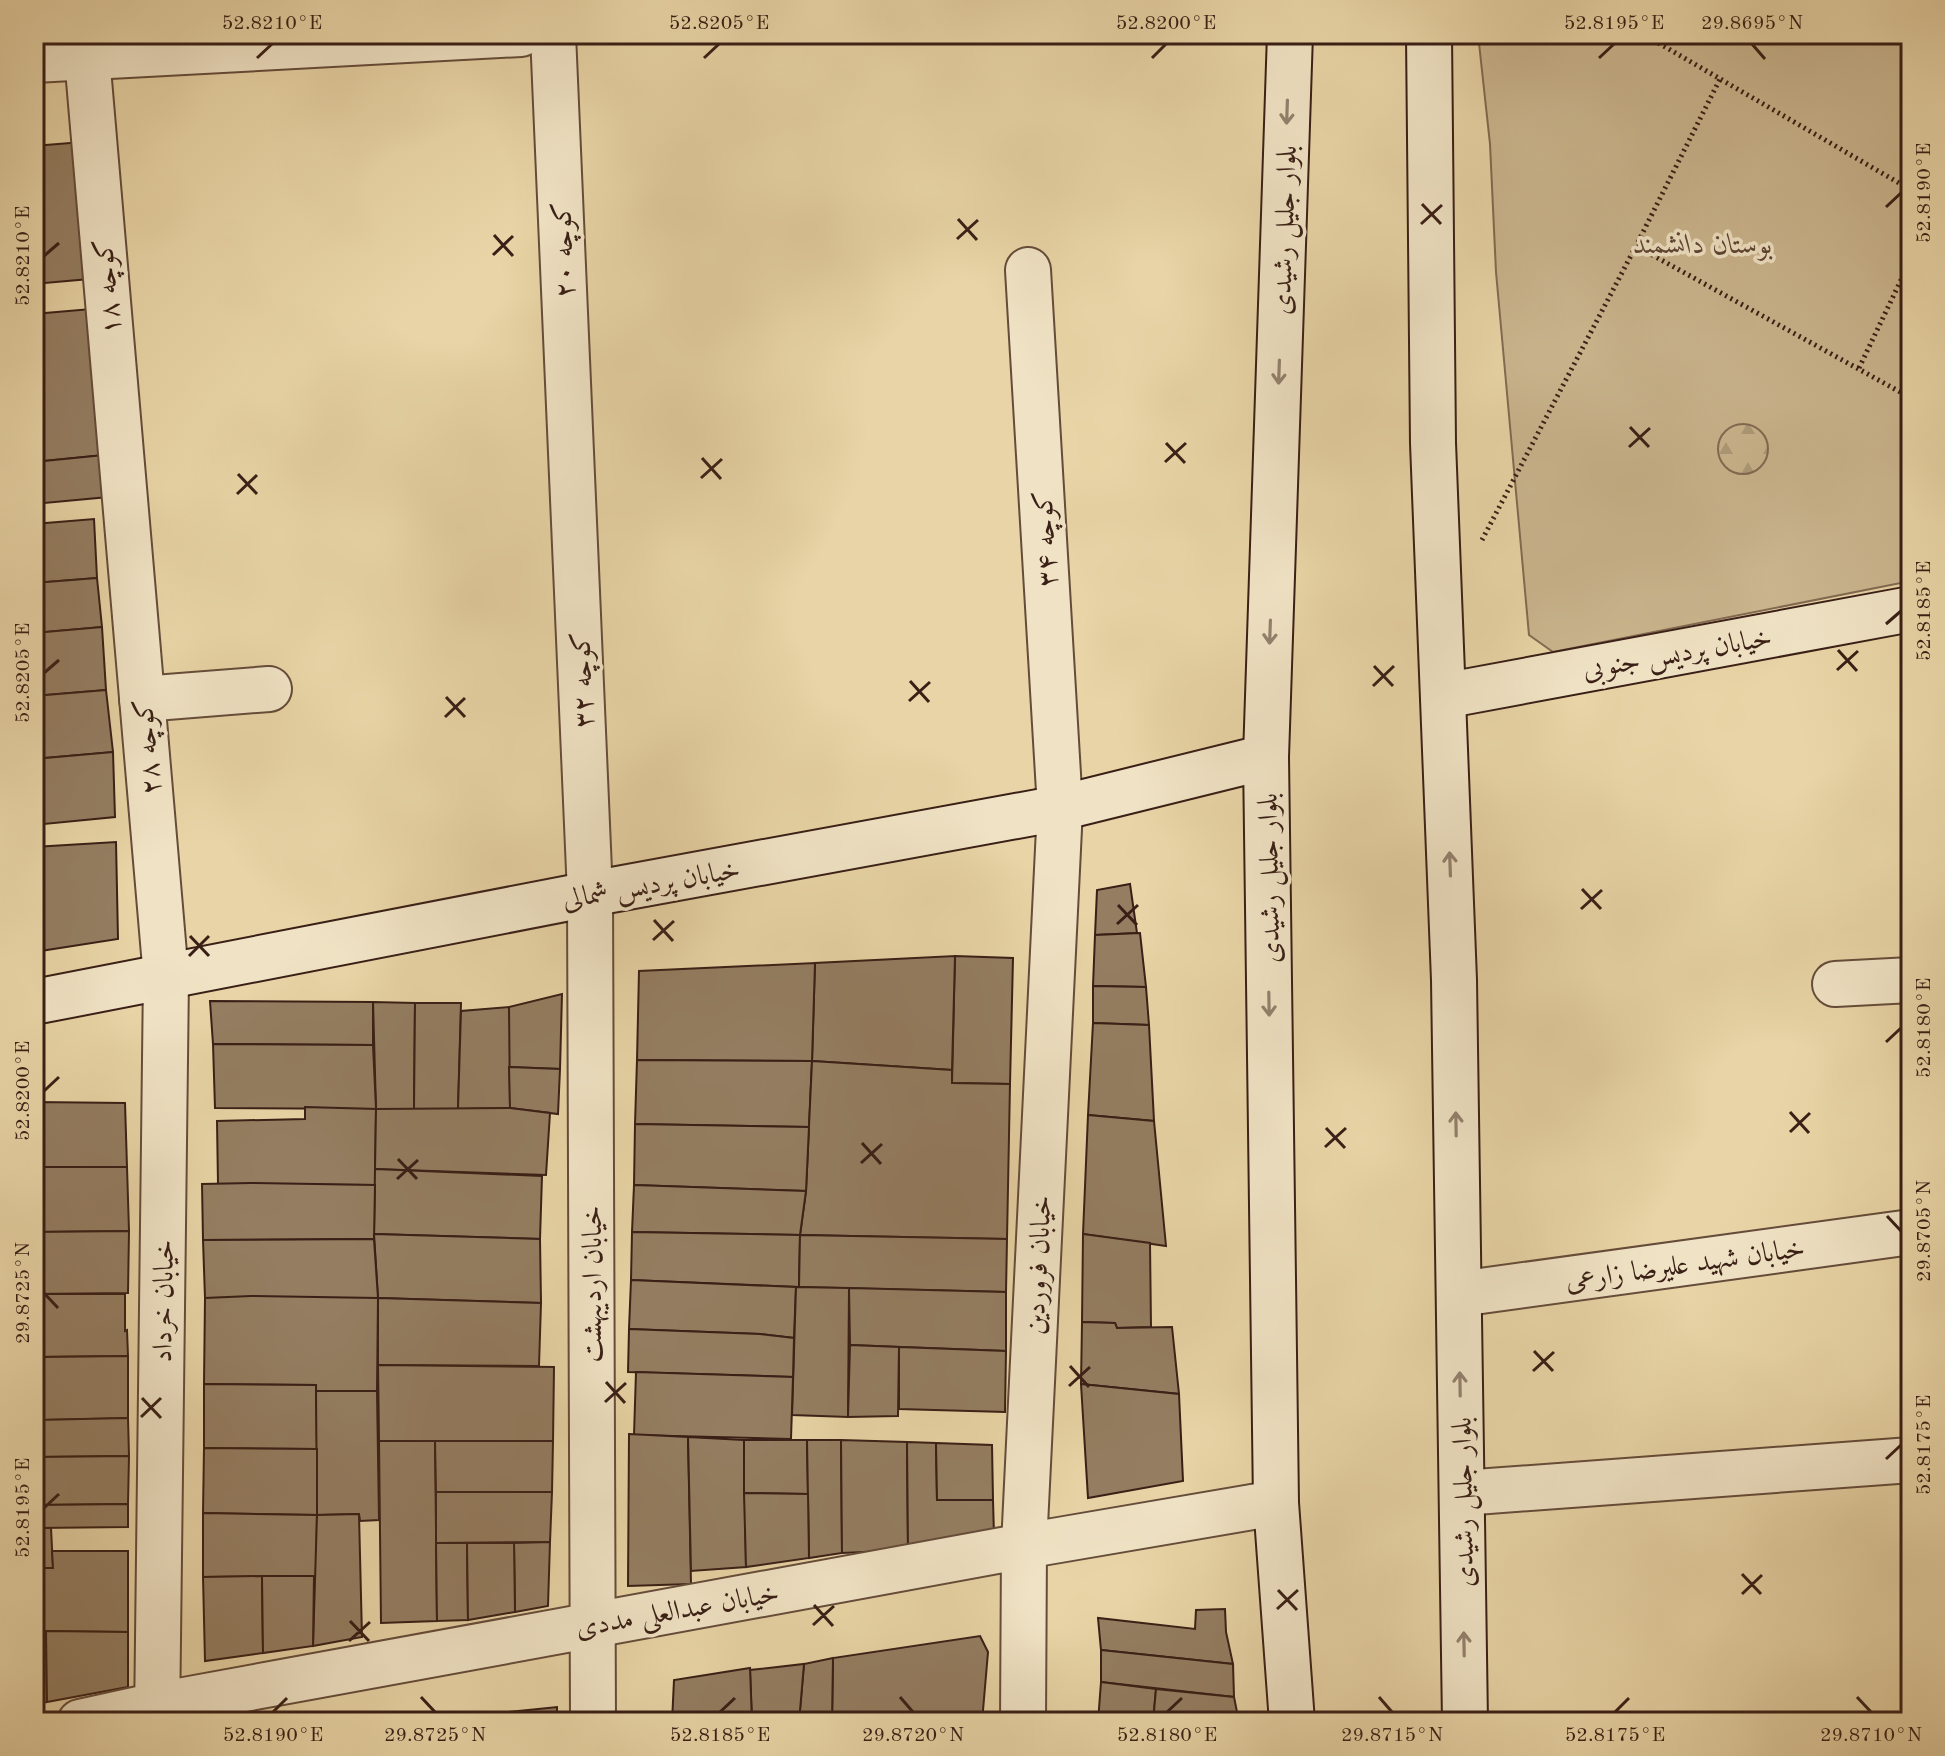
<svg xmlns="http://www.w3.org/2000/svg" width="1945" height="1756" font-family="'Old Standard TT',Amiri,serif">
<defs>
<pattern id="forest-firs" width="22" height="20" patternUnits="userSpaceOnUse" patternTransform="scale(2)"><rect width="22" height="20" fill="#cab58e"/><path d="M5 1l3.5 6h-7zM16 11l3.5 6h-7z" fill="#ae9b7a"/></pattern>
</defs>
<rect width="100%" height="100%" fill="#e8d4a6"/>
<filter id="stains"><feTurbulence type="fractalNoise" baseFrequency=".0025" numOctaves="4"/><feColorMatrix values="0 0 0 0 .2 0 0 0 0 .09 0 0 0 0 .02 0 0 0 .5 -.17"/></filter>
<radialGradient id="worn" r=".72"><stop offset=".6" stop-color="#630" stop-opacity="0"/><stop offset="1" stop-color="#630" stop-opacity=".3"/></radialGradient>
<!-- green -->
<polygon fill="#cab58e" stroke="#826a52" stroke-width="2" points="1478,34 1911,34 1911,581 1553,652 1529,635 1496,272 1490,144"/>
<!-- forest -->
<circle fill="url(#forest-firs)" stroke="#826a52" stroke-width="2" cx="1743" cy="449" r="25"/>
<!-- building -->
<g fill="#947d61" stroke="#391f16" stroke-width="2">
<polygon points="82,142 89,279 34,284 34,146"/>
<polygon points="91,309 104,455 34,462 34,314"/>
<polygon points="104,455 108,497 34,504 34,462"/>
<polygon points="94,519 97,578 34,583 34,524"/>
<polygon points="97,578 102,627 34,633 34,583"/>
<polygon points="102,627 106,690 34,696 34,633"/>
<polygon points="106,690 113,752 34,759 34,696"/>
<polygon points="113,752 115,817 34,825 34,759"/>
<polygon points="116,842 118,939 34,952 34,847"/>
<polygon points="1130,884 1137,933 1095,935 1097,890"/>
<polygon points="1140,933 1146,987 1093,986 1095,935"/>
<polygon points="955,956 1013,958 1010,1084 952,1083"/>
<polygon points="955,956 952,1070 812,1061 815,963"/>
<polygon points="815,963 812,1061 637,1060 639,971"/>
<polygon points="1093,986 1146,987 1149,1025 1093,1023"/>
<polygon points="562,994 560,1069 509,1067 509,1007"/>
<polygon points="210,1001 373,1002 373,1045 213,1044"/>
<polygon points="373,1002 415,1003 414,1109 376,1109"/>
<polygon points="415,1003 461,1003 458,1109 414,1109"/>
<polygon points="509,1007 510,1108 458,1109 461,1011"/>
<polygon points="1093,1023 1149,1025 1154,1121 1088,1115"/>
<polygon points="213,1044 373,1045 376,1109 215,1108"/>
<polygon points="637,1060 812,1061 809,1127 635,1124"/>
<polygon points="812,1061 952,1070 952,1083 1010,1084 1007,1239 800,1235 806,1191"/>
<polygon points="509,1067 560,1069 558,1114 510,1108"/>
<polygon points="34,1102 125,1103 127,1167 34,1167"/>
<polygon points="305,1107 376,1109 375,1185 218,1184 217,1121 305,1119"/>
<polygon points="510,1108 550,1113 546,1175 375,1169 376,1109"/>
<polygon points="1088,1115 1154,1121 1166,1246 1083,1234"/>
<polygon points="635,1124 809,1127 806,1191 634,1185"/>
<polygon points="34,1167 127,1167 129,1231 34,1232"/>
<polygon points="375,1169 542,1176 540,1239 374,1234"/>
<polygon points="251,1183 375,1185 374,1239 203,1240 202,1184"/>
<polygon points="634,1185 806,1191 800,1235 632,1232"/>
<polygon points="129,1231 128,1293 34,1294 34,1232"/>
<polygon points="632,1232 800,1235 799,1287 631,1280"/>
<polygon points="374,1234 540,1239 541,1303 378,1298"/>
<polygon points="1083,1234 1150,1243 1151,1327 1117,1328 1115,1323 1082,1322"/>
<polygon points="800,1235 1007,1239 1006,1292 799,1287"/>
<polygon points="374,1239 378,1298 205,1298 203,1240"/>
<polygon points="631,1280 796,1287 794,1338 760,1334 629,1329"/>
<polygon points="796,1287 849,1288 848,1417 792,1415"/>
<polygon points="849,1288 1006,1292 1006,1351 850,1345"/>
<polygon points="34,1294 125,1294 125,1331 127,1330 128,1356 34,1357"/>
<polygon points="251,1296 378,1298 377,1391 316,1391 316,1385 204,1384 205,1298"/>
<polygon points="378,1298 541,1303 539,1366 378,1365"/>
<polygon points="1082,1322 1115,1323 1117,1328 1172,1327 1179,1394 1081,1384"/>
<polygon points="629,1329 760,1334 794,1338 793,1377 628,1372"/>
<polygon points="850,1345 899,1347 898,1416 848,1417"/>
<polygon points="899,1347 1006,1351 1005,1412 899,1409"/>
<polygon points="128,1356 128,1418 44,1420 43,1357"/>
<polygon points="34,1357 43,1357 44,1420 34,1420"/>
<polygon points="378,1365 554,1367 553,1441 379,1441"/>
<polygon points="636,1372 793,1377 791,1439 634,1435"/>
<polygon points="204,1384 316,1385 317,1449 204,1448"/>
<polygon points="1081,1384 1179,1394 1183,1481 1088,1498"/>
<polygon points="316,1391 377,1391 379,1520 360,1521 359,1514 317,1515"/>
<polygon points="128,1418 129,1456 37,1457 37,1420"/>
<polygon points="629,1434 688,1437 691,1584 628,1586"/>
<polygon points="688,1437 744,1440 746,1567 691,1571"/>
<polygon points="744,1440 807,1440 808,1494 744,1493"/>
<polygon points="807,1440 841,1440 842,1553 809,1558"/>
<polygon points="841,1440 907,1442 908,1550 842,1553"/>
<polygon points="379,1441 435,1441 437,1621 381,1623"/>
<polygon points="435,1441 553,1441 552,1492 436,1492"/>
<polygon points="907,1442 936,1443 937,1500 993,1500 994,1536 908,1550"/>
<polygon points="936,1443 992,1445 993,1500 937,1500"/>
<polygon points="204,1448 317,1449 317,1515 203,1513"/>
<polygon points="129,1456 128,1504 38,1505 37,1457"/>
<polygon points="436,1492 552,1492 550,1542 436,1543"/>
<polygon points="744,1493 808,1494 809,1558 746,1567"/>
<polygon points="128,1504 128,1527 38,1528 38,1505"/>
<polygon points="34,1509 38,1509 38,1528 51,1528 53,1568 34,1568"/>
<polygon points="203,1513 317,1515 316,1576 203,1577"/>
<polygon points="359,1514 362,1637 313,1646 317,1515"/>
<polygon points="550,1542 548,1606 515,1612 514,1543"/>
<polygon points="436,1543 467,1543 468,1620 437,1621"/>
<polygon points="467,1543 514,1543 515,1612 468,1620"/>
<polygon points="52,1551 128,1551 128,1632 34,1631 34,1568 53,1568"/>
<polygon points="262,1576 263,1653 205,1661 203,1577"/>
<polygon points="262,1576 316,1576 314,1576 313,1646 263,1653"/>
<polygon points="1225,1609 1226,1632 1233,1664 1101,1650 1098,1618 1195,1629 1196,1610"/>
<polygon points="34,1631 46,1631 47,1702 34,1704"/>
<polygon points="46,1631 128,1632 128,1687 47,1702"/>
<polygon points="980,1636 988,1652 982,1722 832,1722 833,1658"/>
<polygon points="1101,1650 1233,1664 1234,1697 1101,1682"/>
<polygon points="833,1658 832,1722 799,1722 804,1664"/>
<polygon points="804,1664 799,1722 752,1722 750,1670"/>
<polygon points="750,1668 752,1722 672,1722 674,1680"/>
<polygon points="1101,1682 1156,1689 1153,1722 1098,1722"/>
<polygon points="1156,1689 1234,1697 1239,1722 1153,1722"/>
<polygon points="557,1707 557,1722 471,1722 471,1716"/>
<polygon points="471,1716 471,1722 410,1722 410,1721"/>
</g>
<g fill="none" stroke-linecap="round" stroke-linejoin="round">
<!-- street casing -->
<g stroke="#654c3a" stroke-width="48">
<g id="street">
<polyline points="553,34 590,894 593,1722"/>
<polyline points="87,57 166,977 157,1722"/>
<polyline points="34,60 521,34"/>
<polyline points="142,699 269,689"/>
<polyline points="1835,984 1911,980"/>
<polyline points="1459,1294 1911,1232"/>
<polyline points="1462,1493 1911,1460"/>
<polyline points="80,1722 157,1705 1024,1546 1276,1503"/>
<polyline points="1023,1722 1024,1546 1060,808 1028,270"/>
</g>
</g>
<!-- secondary casing -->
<g stroke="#391f16" stroke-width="48">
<g id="secondary">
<polyline points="1290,34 1266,757 1276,1503 1292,1722"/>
<polyline points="1429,34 1433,443 1454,980 1465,1722"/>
<polyline points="1443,696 1911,609"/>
<polyline points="34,1002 590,894 1060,808 1266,757"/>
</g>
</g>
<!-- path -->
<g stroke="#391f16" stroke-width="5" stroke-dasharray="2 4" stroke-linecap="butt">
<polyline points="1643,34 1911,190"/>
<polyline points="1636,246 1911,398"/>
<polyline points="1859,368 1911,259"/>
<polyline points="1482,540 1636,246 1720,79"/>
</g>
<!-- street -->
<use href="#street" stroke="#f0e3c5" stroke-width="44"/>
<!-- secondary -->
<use href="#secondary" stroke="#f0e3c5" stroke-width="44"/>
</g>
<!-- one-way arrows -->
<defs><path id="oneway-shaft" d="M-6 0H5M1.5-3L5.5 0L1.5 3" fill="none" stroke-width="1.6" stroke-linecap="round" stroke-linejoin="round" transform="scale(2)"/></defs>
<g stroke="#94816e">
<use href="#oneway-shaft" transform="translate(1287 112) rotate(92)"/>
<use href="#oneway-shaft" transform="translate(1279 372) rotate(92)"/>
<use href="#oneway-shaft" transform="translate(1270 632) rotate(92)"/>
<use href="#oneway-shaft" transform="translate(1450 864) rotate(-92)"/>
<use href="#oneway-shaft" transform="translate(1269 1004) rotate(89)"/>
<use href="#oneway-shaft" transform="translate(1456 1124) rotate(-91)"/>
<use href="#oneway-shaft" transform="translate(1460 1384) rotate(-91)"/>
<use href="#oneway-shaft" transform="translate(1464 1644) rotate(-91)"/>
</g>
<!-- ticks -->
<path fill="none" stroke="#391f16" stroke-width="3" d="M1752,44L1765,59M257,58L272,44M704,58L719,44M1152,58L1166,44M1599,58L1614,44M1422,204L1441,224M1886,207L1901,193M958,219L977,240M1421,224L1442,205M494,235L513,256M957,239L978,220M493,255L513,236M44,256L59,243M1630,427L1649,447M1166,443L1185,463M1629,447L1650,428M702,458L721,479M1165,462L1186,443M238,474L257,494M701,478L722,459M237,494L257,475M1886,624L1901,611M1838,650L1857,671M1374,666L1393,686M1837,670L1858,651M44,673L59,660M910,681L929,702M1373,686L1394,666M446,697L465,717M909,701L930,682M445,717L465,698M1582,889L1601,909M1118,905L1137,925M1581,909L1602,890M654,920L673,941M1117,924L1138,905M190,936L209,956M653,940L674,921M189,956L209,936M1886,1042L1901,1028M44,1091L59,1077M1790,1112L1809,1133M1326,1128L1345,1148M1790,1132L1810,1113M862,1143L881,1164M1325,1147L1346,1128M398,1159L417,1179M861,1163L882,1144M397,1179L418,1160M1887,1216L1901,1231M44,1293L58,1308M1534,1351L1553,1371M1070,1366L1089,1387M1533,1371L1554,1352M606,1382L625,1403M1069,1386L1090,1367M142,1398L161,1418M605,1402L626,1383M141,1417L161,1398M1886,1459L1901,1445M44,1508L59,1494M1742,1574L1761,1594M1278,1590L1297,1610M1742,1594L1762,1575M814,1605L833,1626M1277,1609L1298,1590M350,1621L369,1641M813,1625L834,1606M349,1641L370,1622M421,1697L435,1712M900,1697L913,1712M1379,1697L1392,1712M1857,1697L1871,1712M273,1712L287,1698M720,1712L735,1698M1167,1712L1182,1698M1615,1712L1629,1698"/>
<g text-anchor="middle" stroke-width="7" stroke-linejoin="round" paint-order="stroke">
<!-- street labels -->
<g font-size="28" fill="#391f16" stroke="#f0e3c5">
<text transform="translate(1283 230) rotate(-88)" y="10">بلوار جلیل رشیدی</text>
<text transform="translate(562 250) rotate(-92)" y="10">کوچه ۲۰</text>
<text transform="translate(106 287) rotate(-95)" y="10">کوچه ۱۸</text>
<text transform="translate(1044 539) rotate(-93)" y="10">کوچه ۳۴</text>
<text transform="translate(1677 652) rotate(-10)" y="10">خیابان پردیس جنوبی</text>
<text transform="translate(581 680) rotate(-92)" y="10">کوچه ۳۲</text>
<text transform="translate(146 747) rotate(-95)" y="10">کوچه ۲۸</text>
<text transform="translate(1268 878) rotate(-91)" y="10">بلوار جلیل رشیدی</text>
<text transform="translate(651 883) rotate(-10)" y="10">خیابان پردیس شمالی</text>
<text transform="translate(1685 1263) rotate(-8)" y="10">خیابان شهید علیرضا زارعی</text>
<text transform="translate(1037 1265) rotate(-87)" y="10">خیابان فروردین</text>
<text transform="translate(591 1284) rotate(-90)" y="10">خیابان اردیبهشت</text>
<text transform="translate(162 1301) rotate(-89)" y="10">خیابان خرداد</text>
<text transform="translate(1462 1502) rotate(-91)" y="10">بلوار جلیل رشیدی</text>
<text transform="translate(677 1609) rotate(-10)" y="10">خیابان عبدالعلی مددی</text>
</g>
<!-- park labels -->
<g font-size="28" font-style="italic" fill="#5d4434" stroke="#f0e3c5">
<text x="1703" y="253">بوستان دانشمند</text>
</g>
</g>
<!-- margin -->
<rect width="1945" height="1756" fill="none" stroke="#e8d4a6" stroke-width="88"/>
<rect x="44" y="44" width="1857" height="1668" fill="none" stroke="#391f16" stroke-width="3"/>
<g font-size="20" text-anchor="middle" fill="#391f16">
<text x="272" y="29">52.8210°E</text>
<text x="719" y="29">52.8205°E</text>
<text x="1166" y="29">52.8200°E</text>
<text x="1614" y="29">52.8195°E</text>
<text x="1752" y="29">29.8695°N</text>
<text transform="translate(1923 193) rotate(-90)" y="7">52.8190°E</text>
<text transform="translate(22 256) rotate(-90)" y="7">52.8210°E</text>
<text transform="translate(1923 611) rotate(-90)" y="7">52.8185°E</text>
<text transform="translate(22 673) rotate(-90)" y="7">52.8205°E</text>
<text transform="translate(1923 1028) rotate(-90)" y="7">52.8180°E</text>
<text transform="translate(22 1091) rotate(-90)" y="7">52.8200°E</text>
<text transform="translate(1923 1231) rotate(-90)" y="7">29.8705°N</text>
<text transform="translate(22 1293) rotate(-90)" y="7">29.8725°N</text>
<text transform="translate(1923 1445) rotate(-90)" y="7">52.8175°E</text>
<text transform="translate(22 1508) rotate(-90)" y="7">52.8195°E</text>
<text x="273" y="1741">52.8190°E</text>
<text x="435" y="1741">29.8725°N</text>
<text x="720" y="1741">52.8185°E</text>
<text x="913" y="1741">29.8720°N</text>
<text x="1167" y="1741">52.8180°E</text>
<text x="1392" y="1741">29.8715°N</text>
<text x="1615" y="1741">52.8175°E</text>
<text x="1871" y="1741">29.8710°N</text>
</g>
<rect width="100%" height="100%" filter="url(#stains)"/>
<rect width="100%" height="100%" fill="url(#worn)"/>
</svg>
